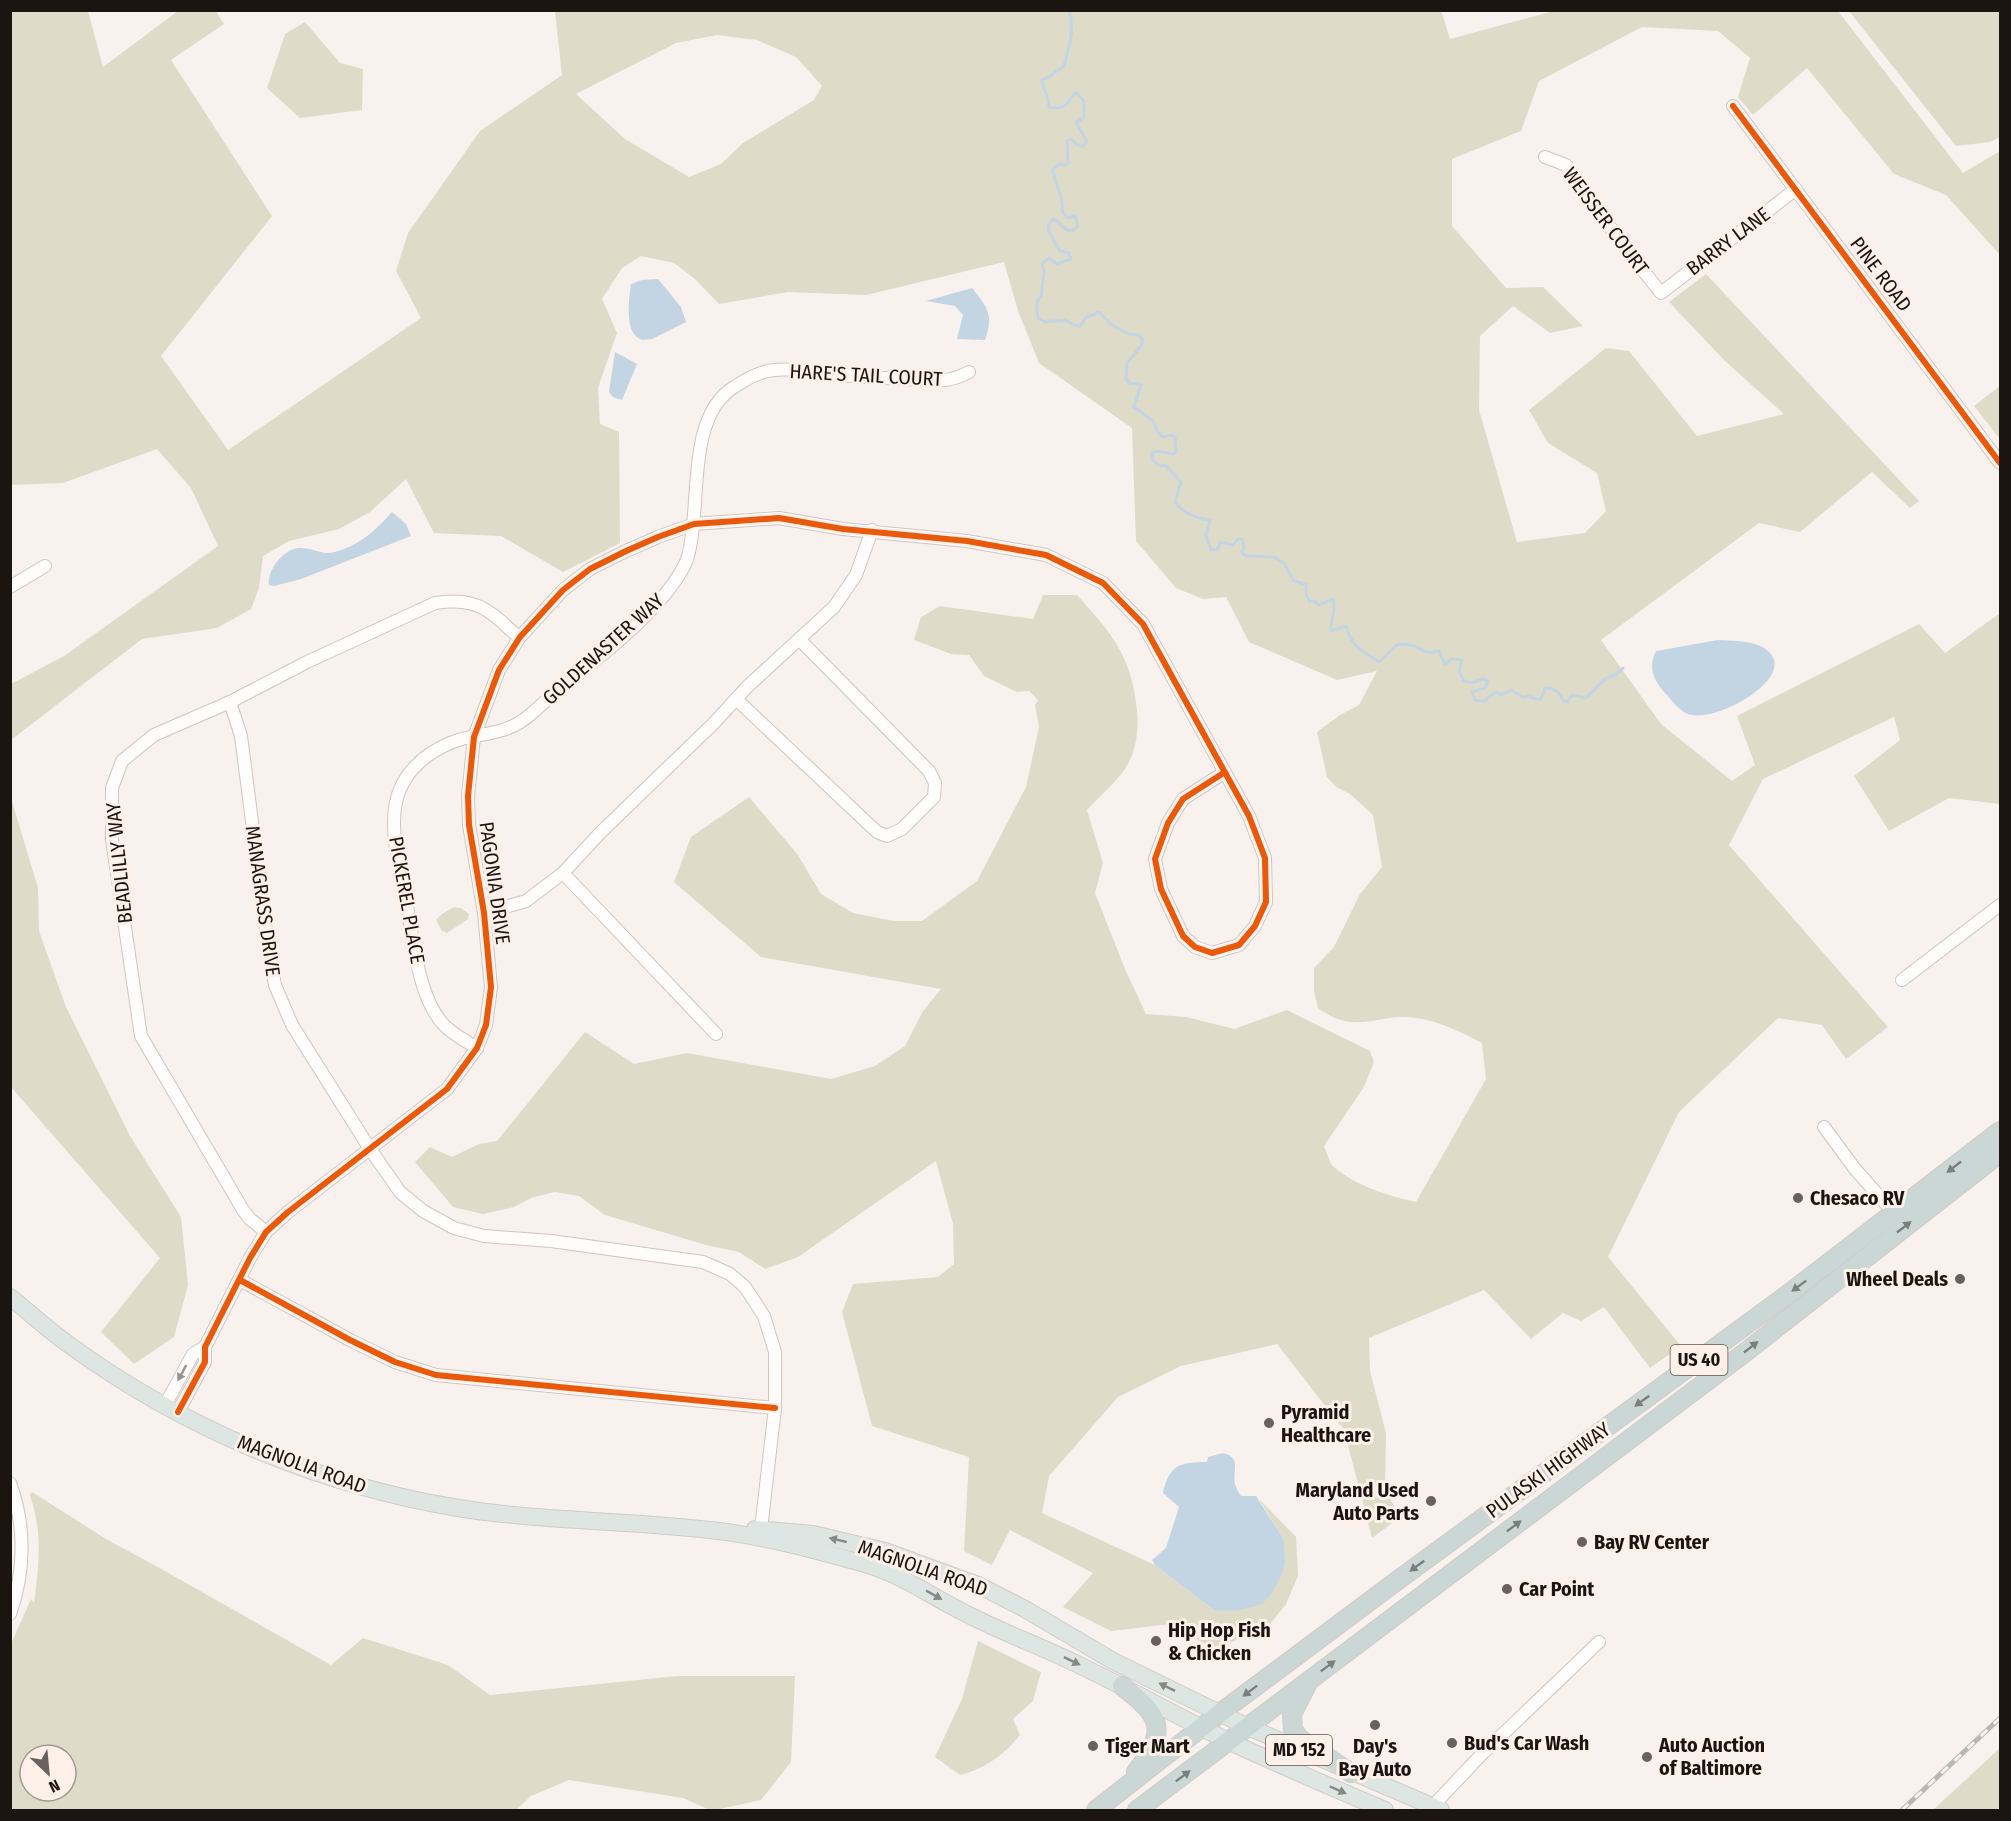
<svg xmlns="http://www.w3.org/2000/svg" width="2011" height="1821" font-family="'Fira Sans Condensed',sans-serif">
<rect width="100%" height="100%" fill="#f8f1ee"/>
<!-- green -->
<g fill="#dedcc9" fill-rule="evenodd">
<path d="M1441,10L1450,39L1554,11H1838L1963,173L2000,151V255L1946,195L1894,174L1807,68L1753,115L1738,97L1750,58L1718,31L1642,27L1539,81L1521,131L1452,159V226L1506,288L1543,287L1583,326L1550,333L1513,306L1480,336L1479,410L1517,542L1585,533L1606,511L1597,473L1548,443L1529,410L1606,348L1629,351L1697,436L1784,414L1724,360L1669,302L1706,274L1919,501L1910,508L1872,472L1800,532L1759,523L1601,640L1661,724L1732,781L1755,765L1737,716L1919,624L1945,653L2000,613V804L1949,798L1889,831L1854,776L1900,740L1894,717L1763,779L1729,845L1888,1027L1846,1059L1822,1025L1778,1018L1679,1112L1608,1257L1681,1346L1650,1368L1604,1307L1581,1321L1563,1313L1531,1339L1484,1290L1369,1338L1370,1371L1386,1433L1385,1490L1399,1514V1518L1372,1538L1344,1430L1277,1344L1181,1366L1118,1397L1049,1476L1042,1513L1155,1565L1214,1610L1283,1538L1259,1499L1296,1537L1298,1576L1286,1604L1267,1628L1214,1649L1171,1624L1111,1631L1063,1607L1093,1573L1010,1530L992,1565L964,1551L969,1457L872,1426L842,1312L853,1284L938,1277L954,1264L953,1224L936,1161L798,1257L765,1269L739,1252L706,1245L605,1215L579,1196L555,1192L531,1198L514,1207L483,1214L453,1207L415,1162L430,1147L452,1157L479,1144L497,1141L585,1032L634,1064L687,1053L831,1079L875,1066L905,1046L923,1011L941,989L761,957L674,882L691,837L749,797L798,855L821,894L853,913L894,921H922L977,881L1026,787L1039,727L1035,705L1038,700L1029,691L1017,692L984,676L969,655L951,654L914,640L921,617L940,606L1033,619L1043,595H1077C1112,634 1132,656 1137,711C1139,731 1136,752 1125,769C1114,784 1099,797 1087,810L1103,863L1095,893L1125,969L1146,1014L1186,1017L1234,1029L1287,1010L1370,1051L1374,1062L1364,1087L1324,1146C1327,1152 1329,1163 1334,1167C1356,1186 1389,1196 1416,1202L1486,1079L1482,1043C1461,1032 1441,1022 1417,1018C1376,1012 1357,1037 1318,1008L1314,991V968L1334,947L1360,894L1382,867L1373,815L1350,794L1336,787L1327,777L1317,732L1340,715L1359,705L1377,671L1337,680L1249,642L1226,597L1203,599L1176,588L1136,541L1132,428L1039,363L1018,311L1004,262L866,295L788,292L719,304L695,279L674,263L641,256L622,268L602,299L617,333L598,388L600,424L619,432L620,543L563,572L501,536L434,533L406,479L370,512L339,529L289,541L263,556L259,588L251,609L217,628L142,639L11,740V684L64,656L218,546L191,488L157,449L63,483L11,485V11H88L103,67L178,11H216L224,24L171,60L272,216L161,356L228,450L421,318L396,271L408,233L480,131L562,75L555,11ZM717,35L757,40L796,57L822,86L814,100L743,143L721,164L689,177L625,139L576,94L676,43Z"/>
<polygon points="1849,11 2000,11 2000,137 1990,142 1956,146"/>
<polygon points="305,22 340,63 363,69 362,110 300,118 267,88 285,34"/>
<polygon points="2000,386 2000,439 1974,406"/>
<polygon points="11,798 38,888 39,931 66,1007 130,1136 181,1217 188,1285 174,1337 134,1364 101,1332 160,1258 11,1087"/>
<polygon points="454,907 461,908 469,914 468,919 447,933 442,931 436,920 442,914"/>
<path d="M32,1492L106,1539L156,1566L331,1665L363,1638L448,1665L490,1695L677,1676H795L791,1762L761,1800L715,1810H710L683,1798L569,1780L531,1796L516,1810H11V1644L31,1599L34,1603C39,1562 43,1535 30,1495ZM30,1755H66V1791H30Z"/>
<path d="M978,1641L1041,1672L1033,1701L1013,1719L1020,1735C1006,1754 983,1770 960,1775L935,1757L962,1699Z"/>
<polygon points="2000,1748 2000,1810 1933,1810"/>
</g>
<!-- water -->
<g fill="#c3d4e3">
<path d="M658,279L681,307L686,322L652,339L642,340C639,338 636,337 634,334C626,323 629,296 631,284L642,280Z"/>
<path d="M972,288C988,308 994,315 985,340L957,339L963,315L955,306L926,301Z"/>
<polygon points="615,352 637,364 622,400 613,397 609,392"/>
<path d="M392,512L406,524L411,536L301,579L274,586L269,585C267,570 283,550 298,548C311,547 324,556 335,552C360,545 375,531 392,512Z"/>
<path d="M1718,640C1734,641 1760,640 1771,654C1792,681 1714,724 1688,714C1678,710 1671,699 1664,692C1653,679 1648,667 1656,651Z"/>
<path d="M1223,1453C1244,1458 1230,1473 1236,1487C1237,1490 1239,1493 1241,1496H1256L1283,1538L1285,1563L1281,1576L1271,1594L1262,1604L1240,1610H1214L1155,1565L1152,1560L1166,1548L1179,1507L1163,1493C1169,1465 1180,1462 1207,1462L1208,1457Z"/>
</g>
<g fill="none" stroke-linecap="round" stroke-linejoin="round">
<!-- stream -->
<path stroke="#c3d4e3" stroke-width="3" d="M1069,10C1075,28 1069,48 1064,66C1055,71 1052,77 1042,80C1043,90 1049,96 1049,107C1069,110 1065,103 1076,92L1084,101V117L1076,123L1087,141L1083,146L1077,145L1071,139L1067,141L1068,163L1065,165L1060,164L1053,169C1054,184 1064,196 1062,210L1067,218L1075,216L1078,226L1073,231L1067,230L1054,219L1049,223L1048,230C1053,237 1055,244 1060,251L1069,253L1071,259L1057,264L1049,258L1042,264L1044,272L1041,296C1035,301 1037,311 1038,318L1045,322L1064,320L1079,327L1087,317L1099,312L1112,325L1128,334L1139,335L1143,340L1141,346L1127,363L1126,379L1130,384L1138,383L1141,385L1134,407L1153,421L1158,433L1163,437L1172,435L1175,437L1176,452L1173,454L1158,451L1152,453L1153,460L1159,466L1165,465L1181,482L1175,502C1181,512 1198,519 1210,520L1206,535L1211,550H1217L1221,542L1233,545L1238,539H1242L1244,547L1242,553L1246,556L1274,557L1284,563L1293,580L1306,585V594L1310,602L1314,601L1319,605L1333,599C1337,614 1329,620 1331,631L1346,626C1354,651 1360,648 1379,662L1398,644C1403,645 1409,644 1414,646C1426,650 1424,655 1439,651L1445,664L1452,659L1462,660L1459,672L1464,681L1472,683L1483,679L1488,681L1485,688L1472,692L1475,700L1484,701L1496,692L1502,695L1511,690L1523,697L1527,696L1536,699H1541L1545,688H1551L1558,692L1563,700L1567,702L1572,695L1586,698L1605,679L1617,674L1623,668"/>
<!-- minor casing -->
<g stroke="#cdc6c1" stroke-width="14">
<g id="minor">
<polyline points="1733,106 2000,463"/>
<polyline points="1545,157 1566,165 1625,248 1661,293 1796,189"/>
<polyline points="10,587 45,566"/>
<polyline points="736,699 877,832 887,836 902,829 934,797 935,783 929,771 799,639"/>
<polyline points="230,702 241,736 268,946 275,985 292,1025 370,1149 400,1192 423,1211 454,1228 484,1236 551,1241 703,1262 730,1274 745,1287 764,1316 775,1352 775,1408 761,1529"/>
<polyline points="563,873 716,1034"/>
<polyline points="484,913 526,901 563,873 600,833 714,723 747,687 834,607 856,575 872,530"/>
<polyline points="1902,980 2000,905"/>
<path d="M477,1048C466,1041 454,1035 445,1026C422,1004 415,954 410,924C400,853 364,781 450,743C470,734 493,736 513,726C529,719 542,703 556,692C594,661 635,631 666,593C674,583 685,568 688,556C702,506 685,418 734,387C746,379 760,371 774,370C794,368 814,372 834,374C858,377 881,378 905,379C928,381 948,384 969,372"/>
<polyline points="1824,1127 1855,1169 1894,1213"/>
<path d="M266,1232L250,1219L243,1210L141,1036L112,839V788L122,761L154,735L230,702L307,662L435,603C463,599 480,602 502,622C508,628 513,633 520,637"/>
<polyline points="240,1280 350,1340 395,1362 436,1375 775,1408"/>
<polyline points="165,1405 193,1354 205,1347"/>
<polyline points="178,1412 205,1362 205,1347 250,1258 266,1232 288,1212 447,1089 477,1048 486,1025 491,987 484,913 469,825 468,796 474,737 499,670 520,637 563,590 590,569 626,551 658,537 694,524 779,518 843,529 967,541 1046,555 1103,583 1143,624 1249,816 1265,858 1266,902 1255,926 1239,945 1212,953 1195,947 1183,936 1161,889 1155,859 1168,823 1183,799 1225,772"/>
<path d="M10,1483C26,1526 25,1572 10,1614"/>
<polyline points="1429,1810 1482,1754 1599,1642"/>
</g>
</g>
<!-- major casing -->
<g stroke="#cfcbc9" stroke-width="18">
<g id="major">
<path d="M10,1297C30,1313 48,1330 68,1344C183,1428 318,1485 458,1508C544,1522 632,1520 719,1531C768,1537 818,1551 865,1564C901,1574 932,1597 965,1613C1003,1633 1043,1647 1081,1666C1131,1690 1179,1717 1228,1741C1280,1765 1333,1788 1385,1810"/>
<polyline points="755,1529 813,1534 885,1551 978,1585 1025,1609 1113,1661 1248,1727 1441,1810"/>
</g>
</g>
<!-- highway casing -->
<g stroke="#cfcbc9" stroke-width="20">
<g id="highway">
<polyline points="1307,1685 1292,1714 1293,1730 1300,1739 1351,1773"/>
<path d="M1122,1686C1161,1716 1169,1730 1136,1772"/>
<polyline points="1096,1810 1220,1713 1394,1583 1787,1295 2000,1131"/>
<polyline points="1137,1810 1743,1354 2000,1153"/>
</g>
</g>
<!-- minor -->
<use href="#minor" stroke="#fefdfc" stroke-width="12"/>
<!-- major -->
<use href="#major" stroke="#dee6e4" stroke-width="16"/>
<!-- highway -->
<use href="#highway" stroke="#cad7d4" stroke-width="18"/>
<!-- rail casing -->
<g stroke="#b9b7b6" stroke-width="5">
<polyline id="rail" points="1902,1810 2000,1718"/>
</g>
<!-- rail -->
<use href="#rail" stroke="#fdf0e9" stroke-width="3" stroke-dasharray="9" stroke-linecap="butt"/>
<!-- cycleway casing -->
<g stroke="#fdf0e9" stroke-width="10">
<g id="cycleway">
<polyline points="1733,106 2000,463"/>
<polyline points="240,1280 350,1340 395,1362 436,1375 775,1408"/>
<polyline points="178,1412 205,1362 205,1347 250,1258 266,1232 288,1212 447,1089 477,1048 486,1025 491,987 484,913 469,825 468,796 474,737 499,670 520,637 563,590 590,569 626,551 658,537 694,524 779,518 843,529 967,541 1046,555 1103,583 1143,624 1249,816 1265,858 1266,902 1255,926 1239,945 1212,953 1195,947 1183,936 1161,889 1155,859 1168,823 1183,799 1225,772"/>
</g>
</g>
<!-- cycleway -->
<use href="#cycleway" stroke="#e8590c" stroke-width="6"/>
</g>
<!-- one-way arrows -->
<defs><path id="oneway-solid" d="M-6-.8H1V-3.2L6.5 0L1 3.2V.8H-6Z" transform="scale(1.5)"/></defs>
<g fill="#7b7f7c">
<use href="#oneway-solid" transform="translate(1954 1167) rotate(142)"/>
<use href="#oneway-solid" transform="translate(1904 1227) rotate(-38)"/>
<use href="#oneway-solid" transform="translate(1799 1286) rotate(143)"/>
<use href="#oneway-solid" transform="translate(1751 1347) rotate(-38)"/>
<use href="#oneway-solid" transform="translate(1642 1401) rotate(144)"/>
<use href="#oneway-solid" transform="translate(1514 1526) rotate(-37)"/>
<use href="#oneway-solid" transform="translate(1417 1566) rotate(144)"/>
<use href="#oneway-solid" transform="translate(1328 1666) rotate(-37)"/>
<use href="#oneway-solid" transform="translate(1250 1691) rotate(143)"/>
<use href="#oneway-solid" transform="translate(1183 1776) rotate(-37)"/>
</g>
<use fill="#989492" href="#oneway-solid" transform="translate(182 1373) rotate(118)"/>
<g fill="#868885">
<use href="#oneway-solid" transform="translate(838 1540) rotate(-167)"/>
<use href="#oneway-solid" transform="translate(934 1595) rotate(29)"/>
<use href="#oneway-solid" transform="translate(1072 1661) rotate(26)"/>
<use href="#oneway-solid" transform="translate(1167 1687) rotate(-154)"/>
<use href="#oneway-solid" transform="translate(1338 1790) rotate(24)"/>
</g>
<!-- markers -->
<g fill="#68615e" stroke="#fdf0e9" stroke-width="2">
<circle cx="1798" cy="1198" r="6"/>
<circle cx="1960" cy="1279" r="6"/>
<circle cx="1269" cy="1423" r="6"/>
<circle cx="1431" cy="1501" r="6"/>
<circle cx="1582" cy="1542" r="6"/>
<circle cx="1507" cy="1589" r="6"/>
<circle cx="1156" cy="1641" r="6"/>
<circle cx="1375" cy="1725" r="6"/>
<circle cx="1452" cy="1743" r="6"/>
<circle cx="1093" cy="1746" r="6"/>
<circle cx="1647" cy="1757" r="6"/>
</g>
<g text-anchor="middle" stroke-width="6" stroke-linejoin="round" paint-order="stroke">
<!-- shield labels -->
<g fill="#fdf0e9" stroke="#5f5651" stroke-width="1.5">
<rect x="1670.5" y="1345" width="57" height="30" rx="4.5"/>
<rect x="1266" y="1735" width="66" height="30" rx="4.5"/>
</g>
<g font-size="18" font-weight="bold" fill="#1b1410">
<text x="1699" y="1366">US 40</text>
<text x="1299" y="1756">MD 152</text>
</g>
<!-- street labels -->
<g font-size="20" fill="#1b1410" stroke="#fdf0e9">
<text transform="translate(1606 221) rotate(53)" y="7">WEISSER COURT</text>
<text transform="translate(1728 241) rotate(-37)" y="7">BARRY LANE</text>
<text transform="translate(1881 274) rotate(53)" y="7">PINE ROAD</text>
<text transform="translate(866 375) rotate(3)" y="7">HARE'S TAIL COURT</text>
<text transform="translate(603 649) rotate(-42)" y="7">GOLDENASTER WAY</text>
<text transform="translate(119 863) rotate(-96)" y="7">BEADLILLY WAY</text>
<text transform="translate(495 883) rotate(82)" y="7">PAGONIA DRIVE</text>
<text transform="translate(407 900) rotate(80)" y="7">PICKEREL PLACE</text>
<text transform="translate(263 901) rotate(82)" y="7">MANAGRASS DRIVE</text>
<text transform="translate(302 1464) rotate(20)" y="7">MAGNOLIA ROAD</text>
<text transform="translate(1548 1470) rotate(-36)" y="7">PULASKI HIGHWAY</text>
<text transform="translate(923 1568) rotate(19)" y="7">MAGNOLIA ROAD</text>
</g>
<!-- poi labels -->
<g font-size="20" font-weight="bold" fill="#1b1410" stroke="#fdf0e9" text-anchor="start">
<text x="1810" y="1205">Chesaco RV</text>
<text x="1948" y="1286" text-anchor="end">Wheel Deals</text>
<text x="1281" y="1419">Pyramid<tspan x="1281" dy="23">Healthcare</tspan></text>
<text x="1419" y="1497" text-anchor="end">Maryland Used<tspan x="1419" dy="23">Auto Parts</tspan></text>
<text x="1594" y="1549">Bay RV Center</text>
<text x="1519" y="1596">Car Point</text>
<text x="1168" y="1637">Hip Hop Fish<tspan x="1168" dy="23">&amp; Chicken</tspan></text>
<text x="1464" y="1750">Bud's Car Wash</text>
<text x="1659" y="1752">Auto Auction<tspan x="1659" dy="23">of Baltimore</tspan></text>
<text x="1105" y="1753">Tiger Mart</text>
<text x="1375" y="1753" text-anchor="middle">Day's<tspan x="1375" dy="23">Bay Auto</tspan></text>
</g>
</g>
<!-- border -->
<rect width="2011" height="1821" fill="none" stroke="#1b1410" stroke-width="24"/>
<!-- north arrow -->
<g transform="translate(48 1773) rotate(154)"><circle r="28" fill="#fdf0e9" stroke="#a39892" stroke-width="1.5"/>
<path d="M0-4.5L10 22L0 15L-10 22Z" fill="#68615e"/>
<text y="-9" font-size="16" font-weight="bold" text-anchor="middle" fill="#1b1410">N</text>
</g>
</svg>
